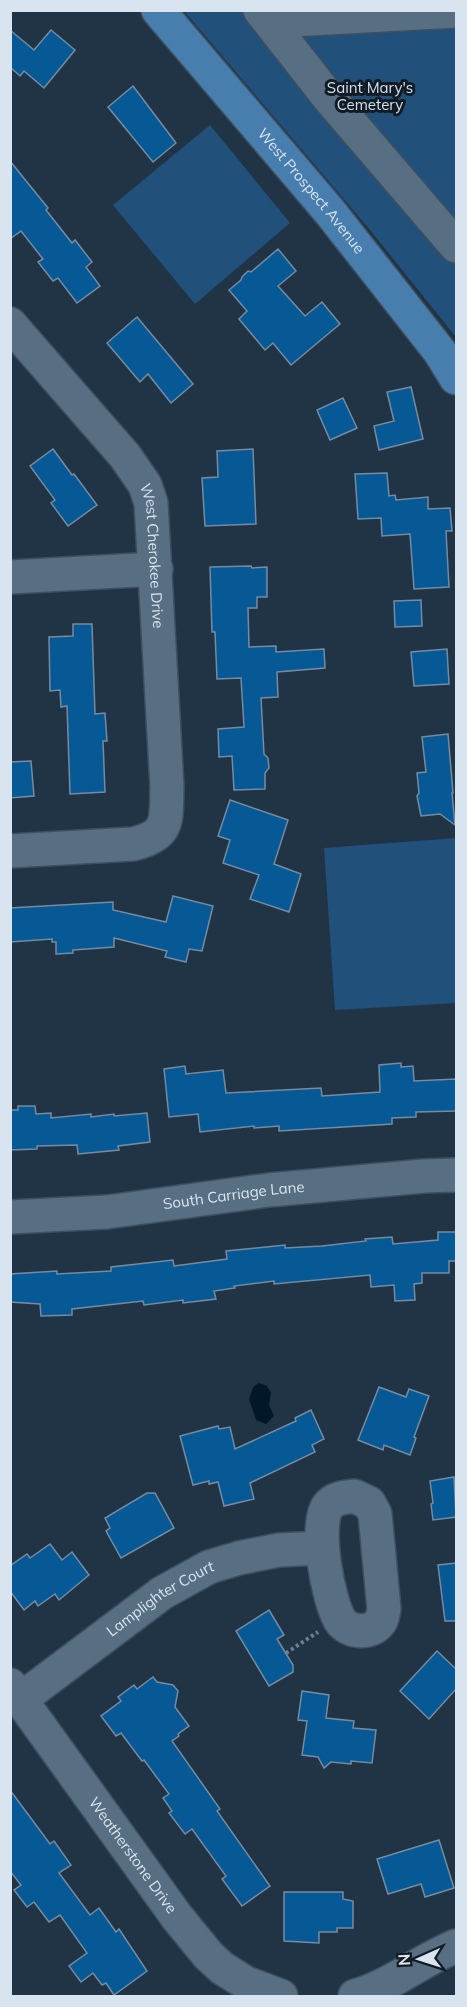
<svg xmlns="http://www.w3.org/2000/svg" width="467" height="2007" font-family="Mulish,sans-serif">
<rect width="100%" height="100%" fill="#213446"/>
<!-- green -->
<g fill="#21517b">
<polygon points="184,11 456,11 456,337 370,230"/>
<polygon points="210,125 290,223 195,304 113,205"/>
<polygon points="456,838 456,1003 335,1010 324,848"/>
</g>
<!-- water -->
<polygon fill="#03172b" points="259,1383 267,1386 271,1393 269,1405 274,1416 266,1424 256,1420 249,1399 253,1387"/>
<!-- building -->
<g fill="#065994" stroke="#758ba1" stroke-width="1.5">
<polygon points="10,30 34,50 51,30 75,50 44,88 24,71 20,76 10,67"/>
<polygon points="133,86 176,143 153,162 108,107"/>
<polygon points="10,161 48,208 46,210 72,243 75,240 92,262 86,267 100,286 77,303 58,278 53,281 38,262 43,259 21,231 10,239"/>
<polygon points="278,249 296,271 278,286 305,316 322,302 340,324 291,365 273,343 265,350 239,319 247,311 229,290 241,280 242,277 248,271 251,272"/>
<polygon points="137,317 193,384 171,403 148,374 140,382 107,343"/>
<polygon points="411,387 423,439 379,450 374,426 394,421 387,392"/>
<polygon points="343,398 357,428 330,440 317,410"/>
<polygon points="53,449 72,475 74,474 97,505 68,526 51,503 55,500 30,466"/>
<polygon points="253,449 256,524 205,526 202,478 218,477 217,451"/>
<polygon points="387,473 389,496 395,495 396,500 428,497 428,509 450,508 452,531 446,531 449,587 414,589 410,534 382,536 381,518 358,519 355,474"/>
<polygon points="251,566 252,568 267,567 267,597 257,597 257,608 248,608 249,647 276,646 276,652 324,649 325,668 277,672 278,697 261,698 264,754 268,758 269,768 265,773 265,789 234,790 232,756 219,757 218,729 244,727 241,678 217,679 215,632 212,632 210,567"/>
<polygon points="421,600 422,626 395,627 394,601"/>
<polygon points="73,624 92,624 95,714 105,713 107,741 103,741 105,792 70,794 67,706 61,707 60,690 50,691 49,637 73,636"/>
<polygon points="447,649 449,684 414,686 411,652"/>
<polygon points="448,734 453,793 452,793 455,825 440,814 421,816 417,796 419,793 417,773 426,772 422,737"/>
<polygon points="31,761 34,796 10,798 10,762"/>
<polygon points="230,800 288,820 274,864 301,874 289,912 250,899 259,875 223,863 230,840 218,836"/>
<polygon points="173,896 213,906 202,951 189,949 186,962 165,957 167,951 114,938 114,947 73,950 73,953 56,954 56,942 52,942 52,939 10,942 10,908 113,902 113,910 166,922"/>
<polygon points="401,1063 401,1067 413,1066 414,1081 456,1079 456,1111 416,1112 416,1117 392,1118 392,1124 279,1131 279,1126 254,1128 254,1126 200,1132 198,1114 169,1117 164,1069 185,1066 186,1074 223,1070 226,1093 321,1088 322,1096 380,1092 379,1065"/>
<polygon points="18,1106 35,1106 36,1114 51,1113 51,1118 91,1114 91,1117 114,1114 114,1116 147,1113 150,1142 118,1146 119,1150 78,1154 77,1145 37,1146 37,1149 10,1150 10,1110 18,1110"/>
<polygon points="438,1232 456,1232 456,1261 449,1261 449,1273 422,1273 422,1283 414,1284 415,1300 395,1301 394,1285 371,1287 370,1275 274,1284 274,1281 234,1286 235,1288 214,1291 216,1299 183,1303 183,1300 144,1305 143,1301 72,1309 72,1315 41,1316 40,1304 10,1302 10,1274 57,1271 57,1274 111,1271 111,1267 173,1260 174,1266 227,1259 226,1251 285,1245 285,1248 322,1246 366,1241 365,1239 392,1237 393,1244 438,1240"/>
<polygon points="379,1387 406,1397 409,1389 429,1396 414,1437 416,1438 410,1455 384,1445 383,1450 358,1440"/>
<polygon points="311,1410 324,1439 312,1445 315,1452 250,1483 254,1499 224,1506 218,1482 209,1484 209,1481 193,1485 180,1436 218,1426 219,1429 230,1427 235,1449 296,1421 295,1418"/>
<polygon points="454,1477 456,1517 433,1520 431,1504 433,1503 430,1481"/>
<polygon points="147,1493 155,1493 174,1528 121,1558 106,1531 110,1528 105,1518"/>
<polygon points="50,1544 62,1560 72,1552 89,1575 59,1600 55,1594 38,1606 35,1601 24,1610 10,1591 10,1566 27,1554 30,1558"/>
<polygon points="456,1563 456,1621 445,1621 438,1565"/>
<polygon points="269,1610 284,1635 277,1639 293,1665 293,1672 269,1686 236,1631"/>
<polygon points="437,1651 456,1669 456,1689 429,1719 400,1691"/>
<polygon points="153,1677 157,1682 173,1685 178,1691 175,1707 189,1726 178,1734 179,1736 172,1741 220,1809 217,1811 270,1886 242,1906 222,1879 226,1876 192,1829 185,1834 169,1813 172,1811 163,1798 169,1794 144,1760 142,1761 121,1733 116,1736 101,1716 121,1701 118,1697 134,1685 137,1689"/>
<polygon points="302,1691 329,1695 326,1718 354,1721 353,1728 376,1730 372,1763 351,1761 351,1764 331,1762 324,1768 318,1757 302,1755 307,1721 298,1720"/>
<polygon points="10,1790 50,1844 54,1841 71,1865 59,1873 90,1915 99,1908 116,1932 119,1929 147,1971 114,1995 106,1983 102,1985 93,1973 81,1982 69,1966 87,1953 60,1915 49,1922 34,1902 27,1907 14,1890 21,1885 10,1871"/>
<polygon points="439,1840 454,1888 425,1897 421,1884 388,1894 377,1859"/>
<polygon points="284,1892 343,1892 343,1899 353,1901 353,1928 337,1928 337,1932 319,1932 319,1943 284,1941"/>
</g>
<g fill="none" stroke-linecap="round" stroke-linejoin="round">
<!-- minor casing -->
<g stroke="#3f4f5f" stroke-width="36">
<g id="minor">
<polyline points="260,10 329,98 456,246"/>
<polyline points="272,25 293,20 456,11"/>
<path id="s1" d="M10,324L125,456L145,485L151,503L167,787C166,821 170,835 133,844L10,851"/>
<polyline points="10,577 156,569"/>
<path id="s2" d="M10,1217L107,1212L269,1190L424,1176L456,1175"/>
<path d="M354,1496L369,1503L375,1514L384,1609C383,1613 383,1618 380,1622C371,1635 348,1633 340,1620C328,1601 314,1524 328,1506C334,1498 345,1497 354,1496Z"/>
<path id="s3" d="M10,1685L177,1917L208,1955L222,1968L246,1983L281,1996"/>
<path id="s4" d="M21,1699L162,1593L209,1567L239,1558L279,1550L322,1548"/>
<path d="M355,1996C391,1986 421,1960 456,1946"/>
</g>
</g>
<!-- major casing -->
<g stroke="#3f4f5f" stroke-width="36">
<g id="major">
<path id="s5" d="M158,10L330,212L440,352L456,378"/>
</g>
</g>
<!-- path -->
<polyline stroke="#6e7e8d" stroke-width="4" stroke-dasharray="3 3" stroke-linecap="butt" points="286,1653 318,1632"/>
<!-- minor -->
<use href="#minor" stroke="#586e82" stroke-width="33"/>
<!-- major -->
<use href="#major" stroke="#487eae" stroke-width="33"/>
</g>
<g text-anchor="middle" stroke-width="6" stroke-linejoin="round" paint-order="stroke">
<!-- park labels -->
<g font-size="15" fill="#cfe0f1" stroke="#121b23">
<text x="370" y="93">Saint Mary's<tspan x="370" dy="17">Cemetery</tspan></text>
</g>
<!-- street labels -->
<g font-size="15" fill="#d8e4f0" stroke="#121b23">
<text dy="5" stroke="none"><textPath href="#s5" startOffset="237">West Prospect Avenue</textPath></text>
<text dy="5" stroke="none"><textPath href="#s1" startOffset="282">West Cherokee Drive</textPath></text>
<text dy="5" stroke="none"><textPath href="#s2" startOffset="225">South Carriage Lane</textPath></text>
<text dy="5" stroke="none"><textPath href="#s4" startOffset="172">Lamplighter Court</textPath></text>
<text dy="5" stroke="none"><textPath href="#s3" startOffset="210">Weatherstone Drive</textPath></text>
</g>
</g>
<!-- border -->
<rect width="467" height="2007" fill="none" stroke="#d8e4f0" stroke-width="24"/>
<!-- north arrow -->
<g transform="translate(419 1959) rotate(267)" stroke="#121b23" stroke-width="4.5" paint-order="stroke">
<path d="M0-4.5L10 22L0 15L-10 22Z" fill="#d8e4f0"/>
<text y="-9" font-size="16" font-weight="bold" text-anchor="middle" fill="#d8e4f0">N</text>
</g>
</svg>
